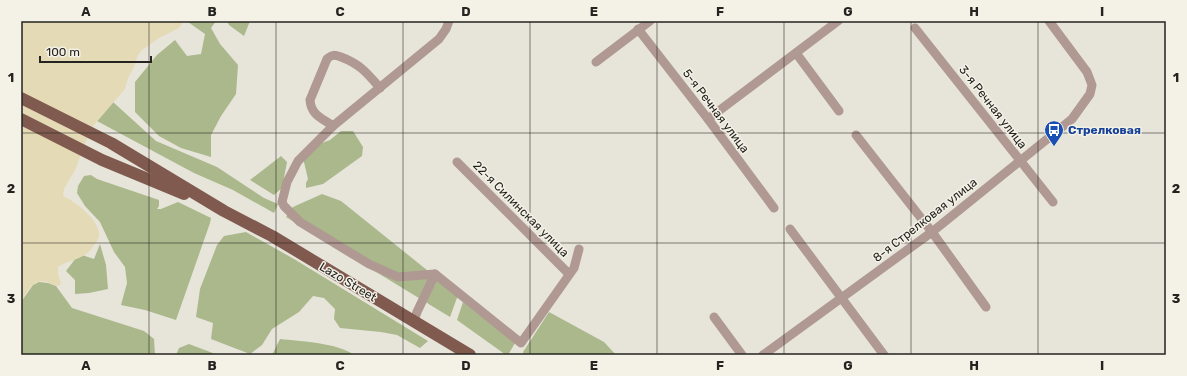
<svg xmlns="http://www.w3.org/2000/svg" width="1187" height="376" font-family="Rubik,sans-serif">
<rect width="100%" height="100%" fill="#e7e4da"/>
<!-- forest -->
<g fill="#aab88b">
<polygon points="189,21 216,21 211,28 220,44 238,65 236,94 221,116 211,135 211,157 181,148 159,136 135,112 135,82 157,55 175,40 187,56 201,54 205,34 188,22"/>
<polygon points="227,21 250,21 244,36 229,25"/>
<polygon points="113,102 156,141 217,167 264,198 278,204 274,213 233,190 194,173 97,121"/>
<polygon points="341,131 353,131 363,147 362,156 323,184 306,188 306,183 308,179 303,158 322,143 330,140"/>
<polygon points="281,156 287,162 282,188 274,195 250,180"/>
<polygon points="91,175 97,179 159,200 159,206 157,209 161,209 178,202 211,218 210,223 176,320 145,310 121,305 127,283 125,267 114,252 100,222 85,206 77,193 78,186 84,176"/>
<polygon points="322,194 341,201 458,295 450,317 286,217 293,207"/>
<polygon points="246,232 294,259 428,341 420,348 397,335 381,332 340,328 334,319 335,309 324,298 313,296 299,312 272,329 262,345 250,354 211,339 213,323 196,317 200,289 217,245 224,236"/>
<polygon points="100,244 106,265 108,289 89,293 75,294 75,280 66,271 79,254 94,259"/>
<polygon points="39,282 48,283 56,286 72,308 144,331 154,339 155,355 21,355 21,302 33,285"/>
<polygon points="463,302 515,343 508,355 506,355 457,320"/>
<polygon points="549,312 604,342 616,355 524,355 523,352"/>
<path d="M280,339C300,341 338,343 354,355H272Z"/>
<polygon points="189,344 218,355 176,355 179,348"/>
</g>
<!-- sand -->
<path fill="#e4dbb6" d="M21,21H184L179,28L159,38L142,50L138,55L134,67L128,78L125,89L94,125L85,143L76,168L64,189L63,196C75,201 101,221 99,236C99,239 96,242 95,244C92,248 90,251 86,254C78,260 67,261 58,267V274L61,283L60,285L56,286C53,285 51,283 47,282C33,278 27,292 21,302Z"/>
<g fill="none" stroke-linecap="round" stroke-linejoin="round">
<!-- minor -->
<g stroke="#af9992" stroke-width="9">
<polyline points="915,28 1053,202"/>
<polyline points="638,29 708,119 774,208"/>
<polyline points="796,53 839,111"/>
<polyline points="596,62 650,21"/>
<polyline points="708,119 838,21"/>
<path d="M333,126C322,118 311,115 310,100L327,59C332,54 335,55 341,57C360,64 367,73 380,88"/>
<polyline points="856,135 932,232 986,307"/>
<polyline points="457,162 569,274"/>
<polyline points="790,229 884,355"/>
<polyline points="435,274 521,343 574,268 579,249"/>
<polyline points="714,317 742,355"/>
<polyline points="414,321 417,312 435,274 398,277 369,264 300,222 284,206 282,202 287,182 298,161 333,126 439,39 446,29 449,21"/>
<polyline points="763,355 932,232 1072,119 1090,94 1092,85 1087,72 1049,21"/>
</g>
<!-- major -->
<g stroke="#805a4e" stroke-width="12">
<polyline points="21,98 111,143 224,211 272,236 470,355"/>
<polyline points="21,119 102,160 184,194"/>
</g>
</g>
<!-- grid -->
<path fill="none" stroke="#24231f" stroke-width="1" stroke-opacity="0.55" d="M149,21V355M276,21V355M403,21V355M530,21V355M657,21V355M784,21V355M911,21V355M1038,21V355M21,133H1166M21,243H1166"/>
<!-- icons -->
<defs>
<g id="bus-pin" transform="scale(1)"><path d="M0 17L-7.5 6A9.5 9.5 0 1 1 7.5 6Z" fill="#1a4fb4" stroke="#f4f1e7"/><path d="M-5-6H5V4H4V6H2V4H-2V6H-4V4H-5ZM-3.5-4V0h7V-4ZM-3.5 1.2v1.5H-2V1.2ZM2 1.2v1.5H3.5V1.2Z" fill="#fff"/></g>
</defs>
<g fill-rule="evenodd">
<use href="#bus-pin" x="1054" y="130"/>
</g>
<g text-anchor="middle" stroke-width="3" stroke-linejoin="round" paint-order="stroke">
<!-- street labels -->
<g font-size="12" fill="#24231f" stroke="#f4f1e7">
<text transform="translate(993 107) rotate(52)" y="4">3-я Речная улица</text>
<text transform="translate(716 111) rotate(53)" y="4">5-я Речная улица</text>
<text transform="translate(521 209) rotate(45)" y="4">22-я Силинская улица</text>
<text transform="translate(925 220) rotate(-38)" y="4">8-я Стрелковая улица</text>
<text transform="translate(348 282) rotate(31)" y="4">Lazo Street</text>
</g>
<!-- transit labels -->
<g font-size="12" font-weight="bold" fill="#164399" stroke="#f4f1e7" text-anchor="start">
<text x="1068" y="134">Стрелковая</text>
</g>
</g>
<!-- border -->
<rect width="1187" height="376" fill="none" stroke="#f4f1e7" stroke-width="44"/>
<!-- scale -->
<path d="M40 56v6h111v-6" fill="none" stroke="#24231f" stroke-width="2"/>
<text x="46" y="56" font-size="12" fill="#24231f" stroke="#f4f1e7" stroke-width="3" paint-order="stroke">100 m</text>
<rect x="22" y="22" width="1143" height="332" fill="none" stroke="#24231f" stroke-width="1.5"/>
<g font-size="13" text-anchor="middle" font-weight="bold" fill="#24231f">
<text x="86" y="16">A</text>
<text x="212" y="16">B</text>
<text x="340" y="16">C</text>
<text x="466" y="16">D</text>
<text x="594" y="16">E</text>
<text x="720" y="16">F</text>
<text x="848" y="16">G</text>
<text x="974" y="16">H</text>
<text x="1102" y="16">I</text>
<text x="11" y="82">1</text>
<text x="1176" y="82">1</text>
<text x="11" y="193">2</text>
<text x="1176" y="193">2</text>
<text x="11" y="303">3</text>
<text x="1176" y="303">3</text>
<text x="86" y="370">A</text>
<text x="212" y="370">B</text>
<text x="340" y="370">C</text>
<text x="466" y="370">D</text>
<text x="594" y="370">E</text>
<text x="720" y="370">F</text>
<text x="848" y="370">G</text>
<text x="974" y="370">H</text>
<text x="1102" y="370">I</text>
</g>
</svg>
